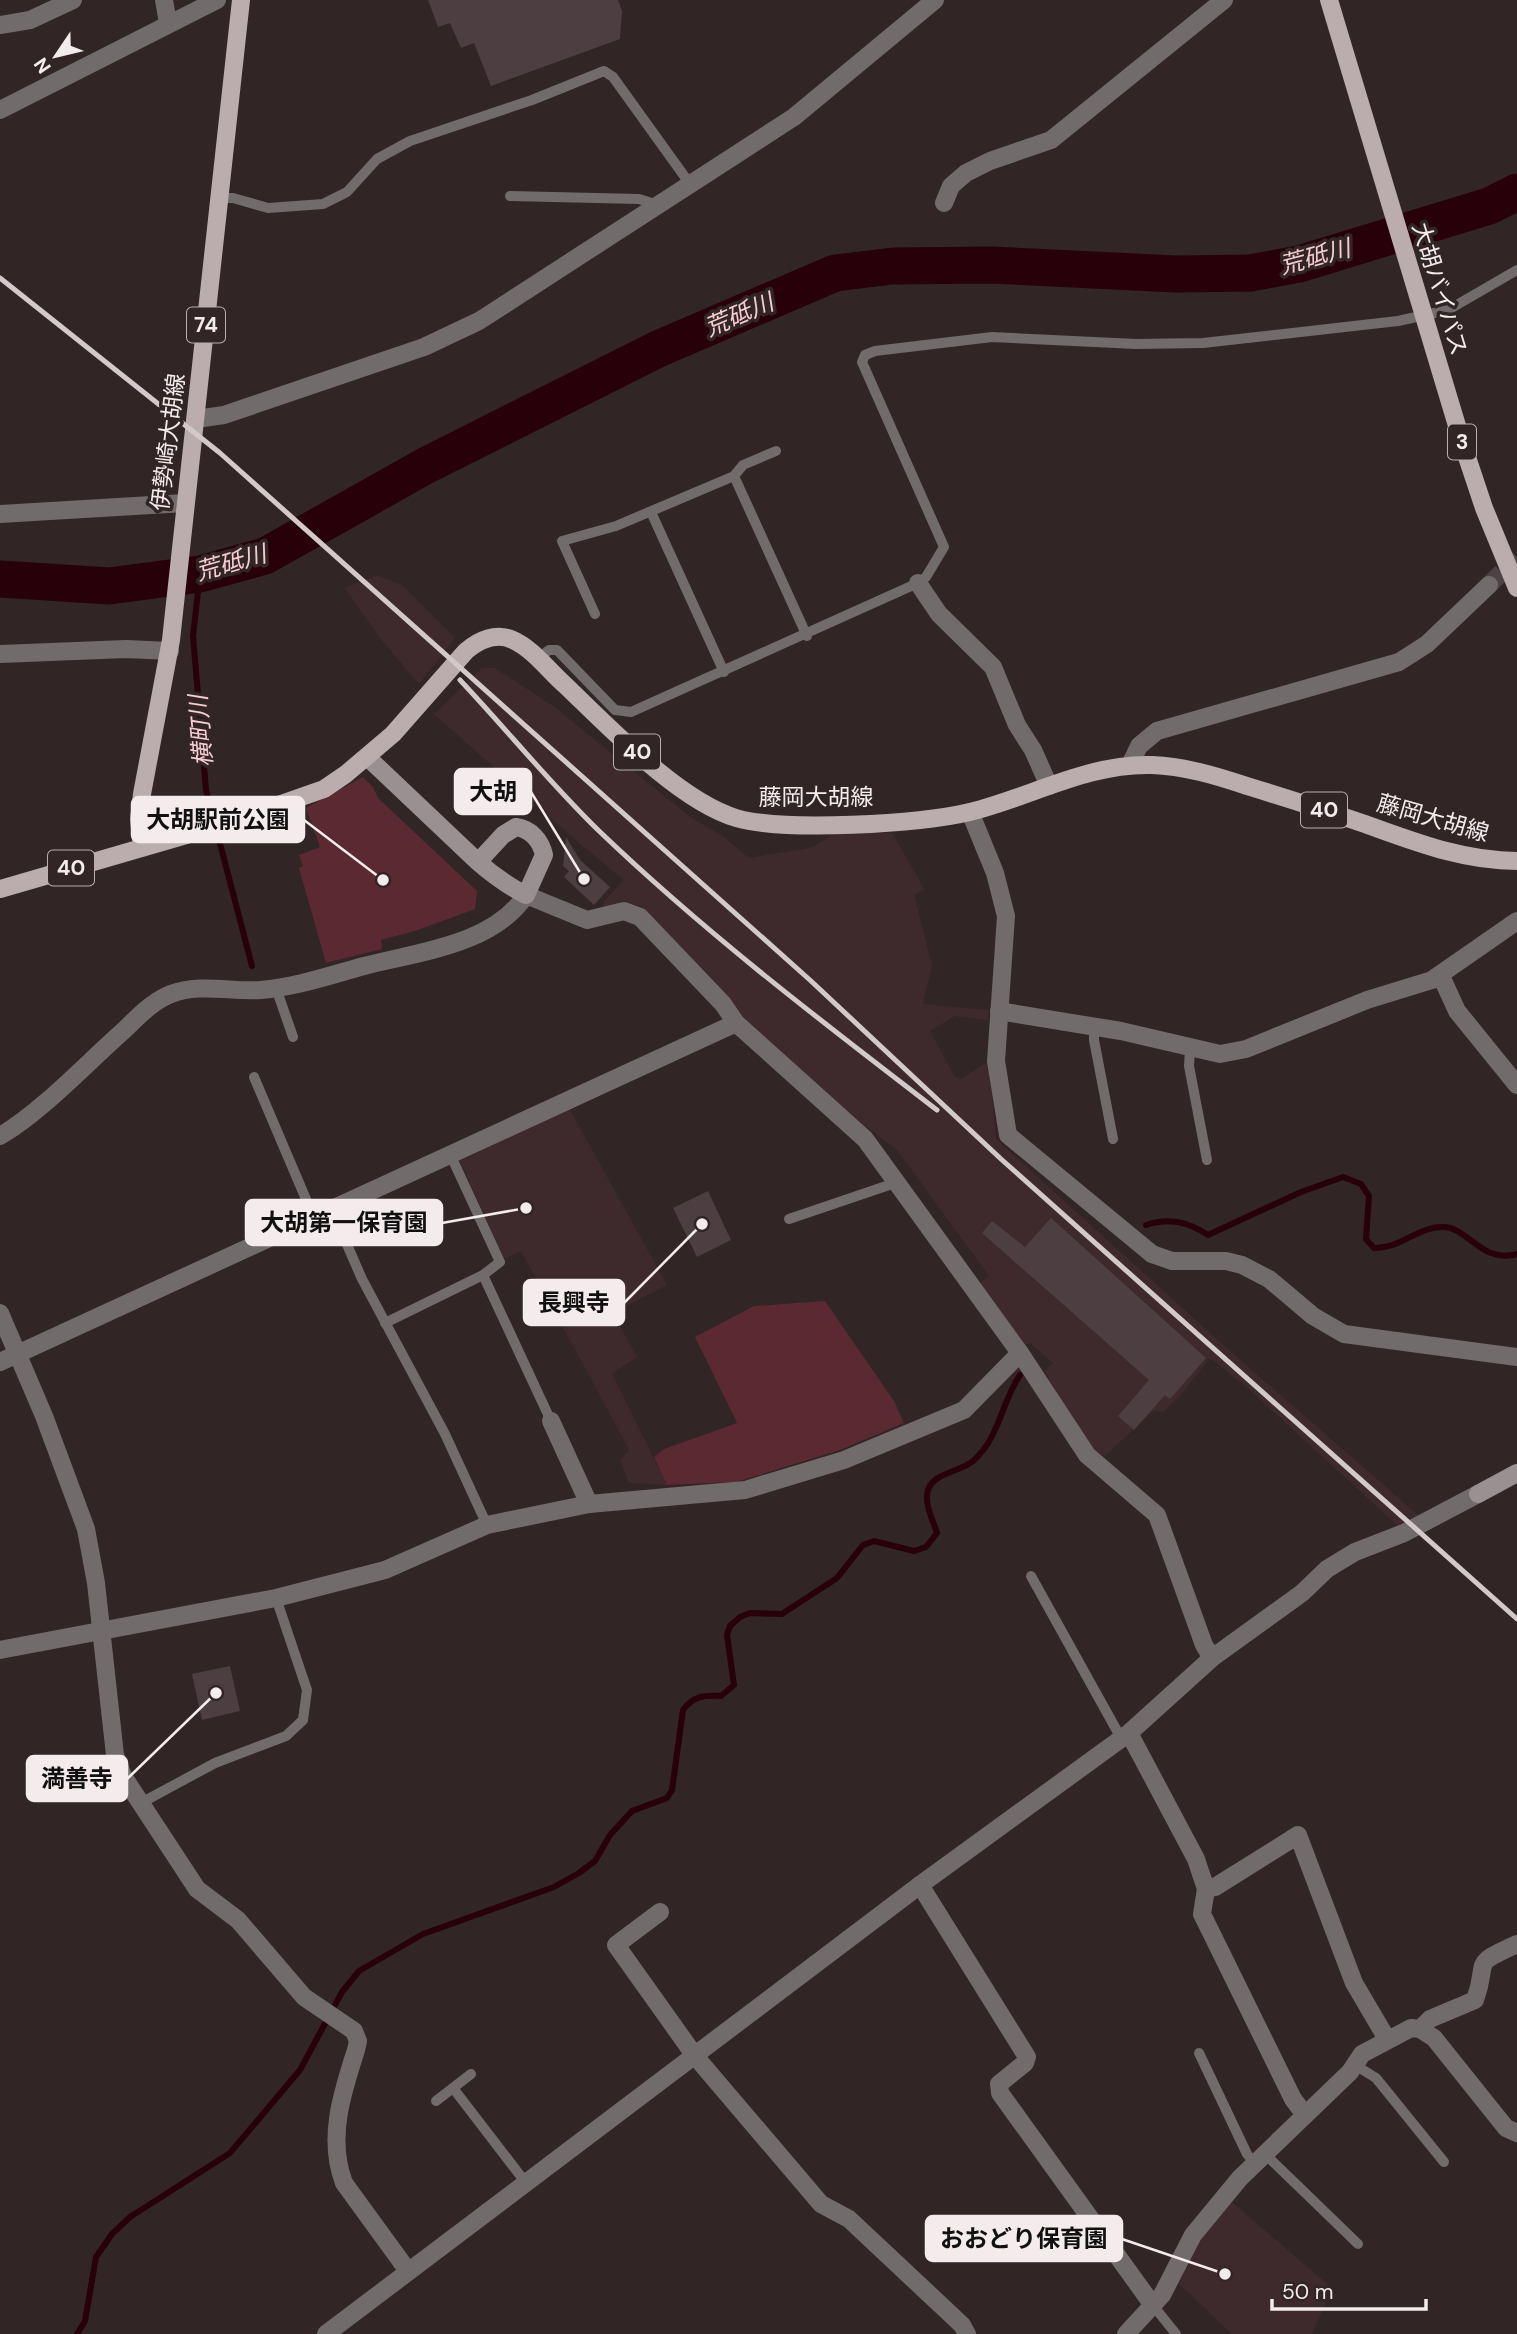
<svg xmlns="http://www.w3.org/2000/svg" width="1517" height="2334" font-family="'DM Sans','Noto Sans JP',sans-serif">
<rect width="100%" height="100%" fill="#312526"/>
<!-- built -->
<g fill="#3e2a2d">
<polygon points="377,575 402,585 455,638 419,684 380,638 345,588"/>
<polygon points="482,668 495,668 556,708 689,816 721,835 749,858 810,848 835,834 892,833 925,890 914,895 932,965 923,1004 989,1010 988,1020 955,1016 930,1031 955,1077 961,1079 989,1061 996,1139 1221,1343 1418,1515 1398,1526 1244,1385 1210,1358 1180,1396 1163,1412 1153,1411 1105,1456 1098,1454 1074,1424 1045,1371 1053,1363 1030,1343 1024,1346 979,1284 989,1276 897,1150 839,1106 744,1018 641,906 623,901 603,908 604,901 624,880 579,843 434,714"/>
<polygon points="569,1108 667,1285 613,1313 637,1357 612,1374 667,1485 629,1483 620,1460 629,1450 596,1388 521,1251 504,1259 460,1161"/>
<polygon points="1232,2202 1332,2288 1312,2334 1232,2334 1179,2284 1204,2234"/>
</g>
<!-- green -->
<g fill="#5a2932">
<polygon points="363,777 373,787 378,798 477,891 475,909 418,930 381,940 382,949 326,963 299,868 303,866 299,855 320,847 306,808"/>
<polygon points="825,1301 894,1401 904,1423 840,1450 736,1482 667,1485 654,1457 664,1449 737,1423 695,1337 754,1306"/>
</g>
<g fill="none" stroke-linecap="round" stroke-linejoin="round">
<!-- stream -->
<g stroke="#270009" stroke-width="6">
<polyline points="200,574 193,636 206,790 252,966"/>
<path d="M1146,1225C1169,1217 1188,1222 1208,1235L1301,1192L1343,1177L1361,1184L1369,1196L1366,1239L1374,1248C1399,1249 1418,1227 1442,1227C1468,1226 1480,1264 1517,1254"/>
<path d="M77,2334L85,2321L96,2257L112,2234L130,2217L230,2153L300,2070L342,1992L359,1971L423,1934L554,1887L579,1873L595,1861L610,1835L632,1811L667,1798L672,1790L683,1710C693,1696 704,1695 721,1696L734,1685L727,1635L730,1626L740,1617L750,1613L782,1614L837,1578L863,1545L874,1541L914,1551L926,1547L937,1533C933,1520 924,1504 928,1490C933,1473 960,1472 973,1461C1000,1437 1001,1403 1020,1375"/>
</g>
<!-- river -->
<polyline stroke="#270009" stroke-width="37" points="0,579 109,586 200,574 265,556 425,466 658,349 835,273 893,266 991,265 1176,274 1250,273 1299,264 1489,206 1517,192"/>
</g>
<!-- building -->
<g fill="#4d3f41">
<polygon points="428,0 618,0 622,11 620,39 491,86 474,43 461,48 450,23 438,27"/>
<polygon points="566,837 580,860 610,887 594,905 564,877 569,871 563,866"/>
<polygon points="708,1191 731,1240 697,1257 673,1208"/>
<polygon points="1051,1218 1206,1358 1170,1399 1165,1395 1134,1430 1118,1416 1149,1380 982,1233 992,1221 1025,1247"/>
<polygon points="230,1666 240,1711 202,1720 192,1674"/>
</g>
<g fill="none" stroke-linecap="round" stroke-linejoin="round">
<!-- street-tunnel -->
<polyline stroke="#4e4344" stroke-width="18" stroke-dasharray="18 9" stroke-linecap="butt" points="1489,585 1517,557"/>
<!-- lane -->
<g stroke="#716b6b" stroke-width="10">
<polyline points="510,196 639,199 658,205"/>
<polyline points="220,198 233,198 268,208 323,204 347,192 377,159 410,141 532,100 604,71 613,77 690,184"/>
<polyline points="734,476 807,636"/>
<polyline points="651,512 724,672"/>
<polyline points="595,614 562,541 616,526 734,476 743,465 776,451"/>
<polyline points="537,659 549,650 557,650 615,710 631,712 918,583 926,577 944,547 862,362 865,355 875,351 992,337 1136,344 1203,343 1398,321 1448,310 1517,270"/>
<polyline points="276,988 293,1037"/>
<polyline points="1094,1026 1094,1040 1113,1139"/>
<polyline points="1190,1050 1189,1066 1207,1160"/>
<polyline points="254,1077 314,1218"/>
<polyline points="332,1210 362,1279 445,1434 487,1525"/>
<polyline points="789,1219 898,1182"/>
<polyline points="483,1275 551,1421"/>
<polyline points="385,1323 483,1275 500,1262 451,1156"/>
<polyline points="1031,1576 1121,1738"/>
<polyline points="139,1804 215,1763 286,1736 303,1720 307,1690 276,1598"/>
<polyline points="1199,2053 1247,2154 1255,2164"/>
<polyline points="1355,2065 1376,2078 1444,2162"/>
<polyline points="453,2088 526,2183"/>
<polyline points="436,2101 471,2074"/>
<polyline points="1265,2154 1358,2244"/>
<polyline points="1152,2304 1176,2334"/>
</g>
<!-- street -->
<g stroke="#716b6b" stroke-width="18">
<polyline points="164,0 168,23"/>
<polyline points="0,25 30,20 73,0"/>
<polyline points="0,110 217,0"/>
<polyline points="944,203 951,186 966,173 990,161 1051,140 1224,0"/>
<polyline points="196,419 224,415 424,347 479,321 794,117 935,0"/>
<polyline points="0,514 185,503"/>
<polyline points="918,583 939,614 993,667 1017,725 1033,750 1049,786"/>
<polyline points="0,654 126,649 170,651"/>
<polyline points="1130,765 1139,746 1157,731 1399,662 1427,644 1489,585"/>
<polyline points="970,812 995,873 1006,916 996,1061 1008,1135 1152,1254 1172,1261 1226,1261 1242,1265 1269,1279 1313,1316 1344,1334 1517,1357"/>
<polyline points="1441,976 1457,1011 1517,1085"/>
<polyline points="999,1011 1121,1031 1220,1054 1246,1049 1367,1000 1432,980 1517,921"/>
<path d="M0,1136C40,1113 86,1064 121,1033C136,1019 152,1001 171,994C199,983 232,992 261,990C296,987 331,975 364,966C418,952 493,945 526,895L587,920L624,911L640,917L723,1004L736,1023L865,1139L1020,1353L1087,1455L1157,1515L1204,1645L1212,1658"/>
<path d="M0,1313L44,1416L86,1529L96,1583L115,1755L123,1776L197,1889L238,1920L304,1997L354,2031L358,2041L356,2050C342,2093 327,2139 344,2183L408,2271"/>
<polyline points="0,1362 736,1023"/>
<polyline points="551,1421 589,1504"/>
<polyline points="0,1650 276,1598 385,1570 487,1525 589,1504 745,1490 844,1460 964,1410 1020,1353"/>
<polyline points="1129,1733 1196,1859 1206,1889 1202,1914 1293,2099 1305,2115"/>
<polyline points="920,1885 1027,2057 1025,2063 999,2084 1000,2093 1152,2304"/>
<polyline points="1206,1889 1215,1887 1298,1835 1354,1983 1387,2039"/>
<polyline points="660,1912 616,1945 695,2056 821,2204 849,2219 962,2325 967,2334"/>
<path d="M1420,2029L1430,2019L1475,2000C1490,1959 1468,1966 1517,1944"/>
<polyline points="326,2334 920,1885 1129,1733 1212,1658 1302,1593 1327,1569 1355,1552 1404,1533 1478,1494"/>
<polyline points="1126,2334 1162,2295 1193,2235 1240,2178 1350,2072 1362,2054 1411,2028 1420,2029 1434,2038 1506,2128 1517,2133"/>
</g>
<!-- secondary -->
<g stroke="#9b9091" stroke-width="18">
<path d="M367,757L383,772L478,862C493,875 508,886 526,895L544,855C541,841 531,829 516,827L503,835L478,862"/>
<polyline points="1478,1494 1517,1473"/>
</g>
<!-- primary -->
<g stroke="#bbadae" stroke-width="18">
<polyline points="1329,0 1461,439 1484,508 1517,588"/>
<polyline points="142,847 139,819 142,794 171,640 241,0"/>
<path d="M0,889L224,824L324,789L346,774L393,734L466,651C479,640 496,632 513,640C533,649 549,671 565,685C609,727 679,801 736,818C785,832 919,824 970,812C1031,797 1088,763 1152,765C1184,766 1217,776 1247,786C1286,798 1324,810 1362,823C1413,841 1462,861 1517,861"/>
</g>
<!-- rail -->
<g stroke="#d3c9ca" stroke-width="5">
<polyline points="0,278 220,453 811,981 1001,1159 1517,1619"/>
<path d="M460,680C506,729 549,782 597,829C703,931 821,1021 937,1110"/>
</g>
</g>
<g text-anchor="middle" stroke-width="7" stroke-linejoin="round" paint-order="stroke">
<!-- shield labels -->
<g fill="#312526" stroke="#bab0b1" stroke-width="2">
<rect x="187" y="307.5" width="38" height="35" rx="5"/>
<rect x="1448" y="424.5" width="28" height="35" rx="5"/>
<rect x="614" y="734.5" width="46" height="35" rx="5"/>
<rect x="1301" y="792.5" width="46" height="35" rx="5"/>
<rect x="48" y="850.5" width="46" height="35" rx="5"/>
</g>
<g font-size="21" font-weight="bold" fill="#f4ebec">
<text x="206" y="332">74</text>
<text x="1462" y="449">3</text>
<text x="637" y="759">40</text>
<text x="1324" y="817">40</text>
<text x="71" y="875">40</text>
</g>
<!-- street labels -->
<g font-size="23" fill="#f4ebec" stroke="#312526">
<text transform="translate(1440 289) rotate(73)" y="8">大胡バイパス</text>
<text transform="translate(168 442) rotate(-83)" y="8">伊勢崎大胡線</text>
<text x="816" y="805">藤岡大胡線</text>
<text transform="translate(1433 818) rotate(16)" y="8">藤岡大胡線</text>
</g>
<!-- water labels -->
<g font-size="24" font-style="italic" fill="#f7cdd2" stroke="#312526">
<text transform="translate(1315 257) rotate(-15)" y="8">荒砥川</text>
<text transform="translate(739 315) rotate(-23)" y="8">荒砥川</text>
<text transform="translate(231 563) rotate(-16)" y="8">荒砥川</text>
<text transform="translate(201 731) rotate(-95)" y="8">横町川</text>
</g>
</g>
<!-- callouts -->
<path fill="none" stroke="#f4ebec" stroke-width="2.5" d="M584 879L531 792M383 880L304 820M526 1208L442 1223M702 1224L624 1303M216 1693L127 1779M1225 2274L1122 2239"/>
<g fill="#f4ebec" stroke="#312526" stroke-width="2.5">
<circle cx="584" cy="879" r="7"/>
<circle cx="383" cy="880" r="7"/>
<circle cx="526" cy="1208" r="7"/>
<circle cx="702" cy="1224" r="7"/>
<circle cx="216" cy="1693" r="7"/>
<circle cx="1225" cy="2274" r="7"/>
</g>
<g fill="#f4ebec" stroke="#f4ebec" stroke-width="2.5">
<rect x="455" y="769" width="76" height="45" rx="7"/>
<rect x="132" y="797" width="172" height="45" rx="7"/>
<rect x="246" y="1200" width="196" height="45" rx="7"/>
<rect x="524" y="1280" width="100" height="45" rx="7"/>
<rect x="27" y="1756" width="100" height="45" rx="7"/>
<rect x="926" y="2216" width="196" height="45" rx="7"/>
</g>
<g font-size="24" text-anchor="middle" font-weight="bold" fill="#111">
<text x="493" y="800">大胡</text>
<text x="218" y="828">大胡駅前公園</text>
<text x="344" y="1231">大胡第一保育園</text>
<text x="574" y="1311">長興寺</text>
<text x="77" y="1787">満善寺</text>
<text x="1024" y="2247">おおどり保育園</text>
</g>
<!-- north arrow -->
<g transform="translate(56 56) rotate(235)" stroke="#312526" stroke-width="5" paint-order="stroke">
<path d="M0-5L12 26L0 18L-12 26Z" fill="#f4ebec"/>
<text y="-10" font-size="19" font-weight="bold" text-anchor="middle" fill="#f4ebec">N</text>
</g>
<!-- scale -->
<path d="M1272 2299v10h154v-10" fill="none" stroke="#f4ebec" stroke-width="3.5"/>
<text x="1282" y="2299" font-size="21" fill="#f4ebec" stroke="#312526" stroke-width="5" paint-order="stroke">50 m</text>
</svg>
